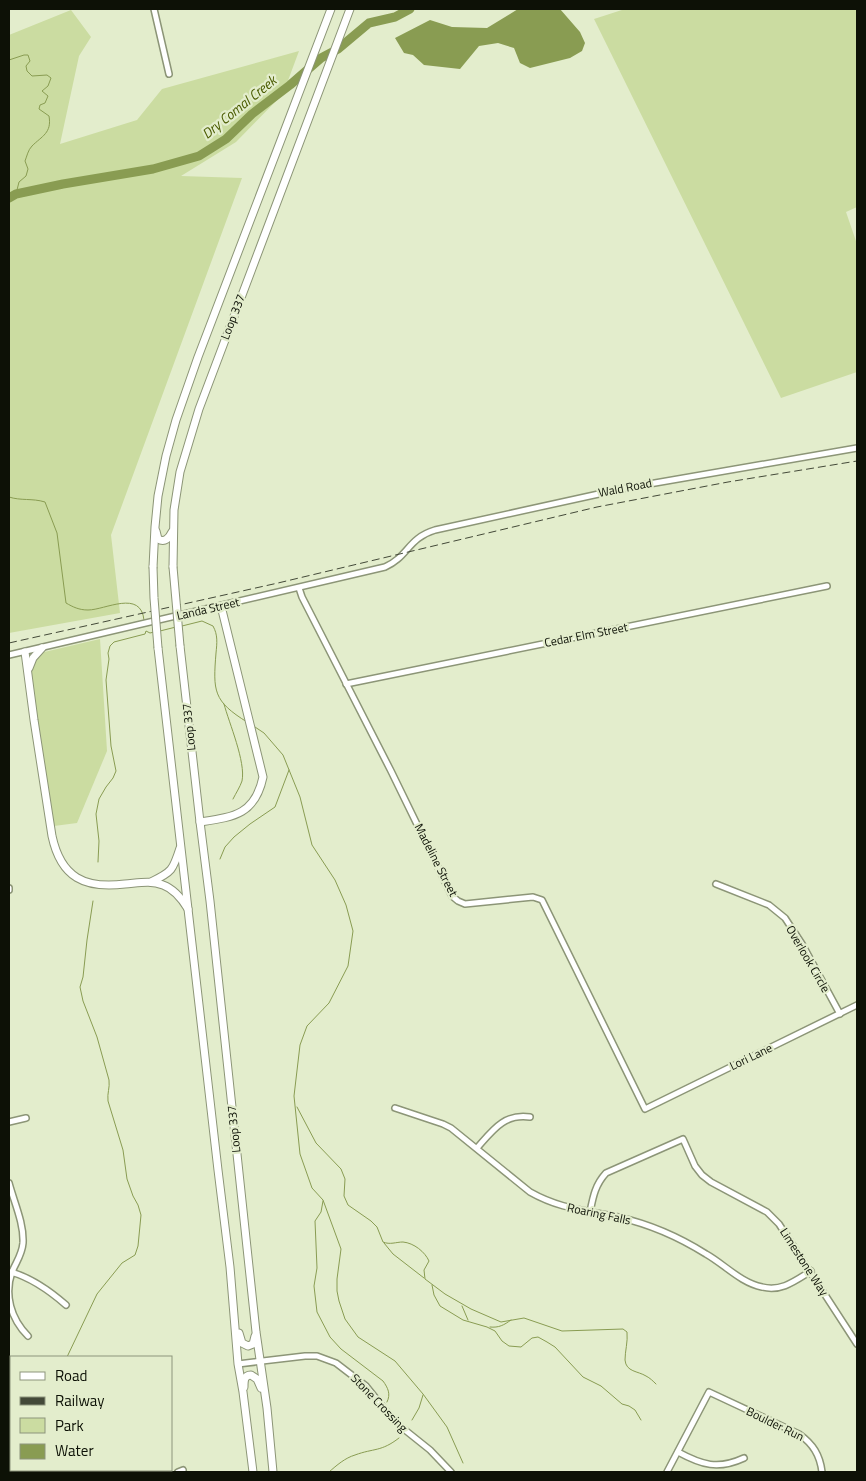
<svg xmlns="http://www.w3.org/2000/svg" width="866" height="1481" font-family="'Titillium Web',sans-serif">
<rect width="100%" height="100%" fill="#e3edcc"/>
<!-- green -->
<g fill="#cbdca1">
<polygon points="625,9 857,9 857,207 846,212 857,244 857,372 781,398 594,19"/>
<polygon points="71,10 91,37 79,56 60,144 137,120 162,89 299,51 283,94 236,142 181,176 242,178 111,535 120,613 9,633 9,35"/>
<polygon points="100,639 107,751 77,823 54,826 31,677 32,665 40,653"/>
</g>
<!-- water -->
<polygon fill="#899c52" points="518,9 560,9 580,32 585,43 582,51 570,58 530,68 520,63 514,48 498,43 479,46 460,69 424,65 413,55 404,53 395,38 430,20 452,27 487,28"/>
<g fill="none" stroke-linecap="round" stroke-linejoin="round">
<!-- stream -->
<g stroke="#899c52" stroke-width="1">
<path d="M9,60L24,55H28L30,61L26,66L27,71L32,76L47,75L51,78L48,86L42,91L48,96L45,103L40,105L39,109L49,116C52,133 42,136 32,146C28,150 27,156 25,161L28,169L26,176L19,182L16,194"/>
<path d="M9,497C21,501 32,498 45,502L57,533L66,603C73,607 79,610 88,610C105,610 141,589 144,620"/>
<path d="M182,626L202,621L213,626C218,635 217,643 216,653C213,691 213,701 247,722"/>
<polyline points="160,631 176,627"/>
<path d="M224,704C229,723 246,762 242,781C240,787 236,793 233,799"/>
<polyline points="255,727 264,733 283,755 300,797 312,845 335,880 346,905 353,931 348,966 329,1003 307,1026 300,1045 294,1096 300,1154 312,1188 323,1200 341,1249 337,1279 337,1291 339,1301 345,1319 358,1337 395,1361 423,1394 447,1427 463,1463"/>
<polyline points="220,859 225,847 234,837 250,824 275,807 289,770"/>
<polyline points="98,862 99,841 96,814 99,799 106,787 113,778 116,771 111,746 106,680 109,659 108,653 110,646 114,642 145,634 146,631 150,633 154,632"/>
<path d="M297,1107L316,1143L341,1169L345,1179L344,1196L348,1205L371,1221L377,1227L383,1242C390,1245 396,1242 403,1242C414,1243 425,1252 429,1261L424,1270L425,1279L445,1294L471,1309L501,1322L524,1318L562,1331L623,1329L627,1332C628,1342 625,1351 625,1360C626,1372 638,1371 646,1376C650,1378 653,1381 656,1384"/>
<path d="M323,1201L321,1212L315,1221L317,1268L314,1286L317,1312L330,1337L341,1349L383,1381C388,1388 391,1394 387,1402"/>
<polyline points="384,1243 393,1254 424,1278"/>
<polyline points="432,1285 434,1295 440,1306 463,1320 487,1327 495,1331 502,1341 509,1346 521,1347 532,1338 538,1337 547,1342 555,1347 583,1377 601,1386 622,1404 629,1406 635,1410 641,1420"/>
<polyline points="462,1306 468,1320"/>
<path d="M490,1327C499,1328 504,1325 511,1320"/>
<path d="M67,1357L97,1294L122,1263L135,1255L138,1246L141,1215L138,1205L133,1196L127,1179L123,1150L108,1101C107,1093 110,1088 109,1080L97,1037L83,1001L80,987L83,977L87,940L93,901"/>
<polyline points="412,1420 419,1408 423,1395"/>
<path d="M329,1472C337,1465 345,1458 355,1455C374,1448 381,1452 399,1438"/>
</g>
<!-- river -->
<polyline stroke="#899c52" stroke-width="9" points="9,198 16,194 63,184 153,169 199,156 226,139 252,114 290,85 321,58 338,49 369,23 395,17 410,9"/>
<!-- minor casing -->
<g stroke="#8c9577" stroke-width="8">
<g id="minor">
<polyline points="154,9 169,74"/>
<polyline points="299,588 302,597 391,771 452,896 458,901 465,904 533,897 542,900 645,1109 857,1005"/>
<path d="M9,655L385,567C408,557 408,538 435,530L626,488L857,448"/>
<polyline points="346,684 827,586"/>
<polyline points="716,884 769,905 785,918 802,944 840,1014"/>
<polyline points="9,888 9,890"/>
<path d="M395,1108L443,1124L451,1128L530,1192C560,1209 585,1210 618,1217C649,1224 679,1237 706,1254C724,1264 741,1283 762,1287C781,1292 795,1281 811,1271"/>
<polyline points="9,1122 26,1118"/>
<path d="M477,1148C492,1131 504,1113 530,1117"/>
<path d="M9,1183C14,1202 24,1223 23,1243C22,1255 16,1262 12,1272C4,1295 11,1319 28,1336"/>
<path d="M590,1212C593,1197 595,1185 606,1173L683,1139L695,1166L702,1175L711,1182L767,1212L779,1224L857,1344"/>
<path d="M11,1272C32,1278 50,1291 66,1305"/>
<polyline points="238,1364 305,1356 317,1356 336,1363 366,1386 395,1422 430,1450 451,1472"/>
<path d="M678,1452C702,1465 718,1470 744,1458"/>
<polyline points="73,1472 75,1470"/>
<polyline points="178,1472 183,1470"/>
<path d="M667,1472L709,1392L799,1434C813,1444 820,1455 822,1472"/>
</g>
</g>
<!-- major casing -->
<g stroke="#8c9577" stroke-width="9">
<g id="major">
<path d="M156,531L158,539C165,543 169,538 172,532"/>
<polyline points="153,567 155,527 158,496 166,456 176,420 198,357 331,9"/>
<polyline points="173,567 174,510 180,472 199,409 350,9"/>
<polyline points="180,646 200,822 210,901 256,1332 267,1408 273,1472"/>
<polyline points="158,648 218,1170 230,1267 238,1364 243,1392 253,1472"/>
<path d="M25,652L34,720L52,836C61,878 85,889 125,884C138,883 151,880 163,885C174,889 182,899 188,909"/>
<polyline points="29,668 33,658 42,648"/>
<path d="M200,822C233,817 255,815 263,777L221,606"/>
<path d="M151,882C172,872 173,870 180,848"/>
<polyline points="239,1333 242,1343 248,1346 253,1344 255,1336"/>
<path d="M244,1387C244,1381 244,1375 251,1375L257,1379L261,1388"/>
</g>
</g>
<!-- minor -->
<use href="#minor" stroke="#fff" stroke-width="5"/>
<!-- major -->
<use href="#major" stroke="#fff" stroke-width="7"/>
<!-- rail -->
<polyline stroke="#434938" stroke-width="1" stroke-dasharray="8 4" stroke-linecap="butt" points="9,643 278,583 597,507 728,482 857,461"/>
<!-- major-bridge casing -->
<g stroke="#8c9577" stroke-width="9" stroke-linecap="butt">
<g id="major-bridge">
<polyline points="153,567 154,598 158,648"/>
<polyline points="173,567 180,646"/>
</g>
</g>
<!-- major-bridge -->
<use href="#major-bridge" stroke="#fff" stroke-width="7"/>
</g>
<g text-anchor="middle" stroke-width="4.5" stroke-linejoin="round" paint-order="stroke">
<!-- street labels -->
<g font-size="12" fill="#0d1106" stroke="#e3edcc">
<text transform="translate(233 317) rotate(-69)" y="4">Loop 337</text>
<text transform="translate(625 488) rotate(-11)" y="4">Wald Road</text>
<text transform="translate(208 609) rotate(-13)" y="4">Landa Street</text>
<text transform="translate(586 635) rotate(-11)" y="4">Cedar Elm Street</text>
<text transform="translate(189 727) rotate(-96)" y="4">Loop 337</text>
<text transform="translate(436 860) rotate(63)" y="4">Madeline Street</text>
<text transform="translate(808 959) rotate(60)" y="4">Overlook Circle</text>
<text transform="translate(751 1057) rotate(-26)" y="4">Lori Lane</text>
<text transform="translate(234 1129) rotate(-96)" y="4">Loop 337</text>
<text transform="translate(599 1214) rotate(12)" y="4">Roaring Falls</text>
<text transform="translate(804 1262) rotate(57)" y="4">Limestone Way</text>
<text transform="translate(379 1403) rotate(46)" y="4">Stone Crossing</text>
<text transform="translate(775 1424) rotate(26)" y="4">Boulder Run</text>
</g>
<!-- water labels -->
<g font-size="14" font-style="italic" fill="#4a5b00" stroke="#e3edcc">
<text transform="translate(239 107) rotate(-39)" y="5">Dry Comal Creek</text>
</g>
</g>
<!-- border -->
<rect width="866" height="1481" fill="none" stroke="#0d1106" stroke-width="20"/>
<!-- legend -->
<rect x="10" y="1356" width="162" height="115" fill="#e3edcc" stroke="#8d957d"/>
<rect x="20" y="1372" width="25" height="8" fill="#ffffff" stroke="#8d957d"/>
<text x="55" y="1381" font-size="15" fill="#0d1106">Road</text>
<rect x="20" y="1397" width="25" height="8" fill="#434938" stroke="#8d957d"/>
<text x="55" y="1406" font-size="15" fill="#0d1106">Railway</text>
<rect x="20" y="1418" width="25" height="15" fill="#cbdca1" stroke="#8d957d"/>
<text x="55" y="1431" font-size="15" fill="#0d1106">Park</text>
<rect x="20" y="1444" width="25" height="15" fill="#899c52" stroke="#8d957d"/>
<text x="55" y="1456" font-size="15" fill="#0d1106">Water</text>
</svg>
